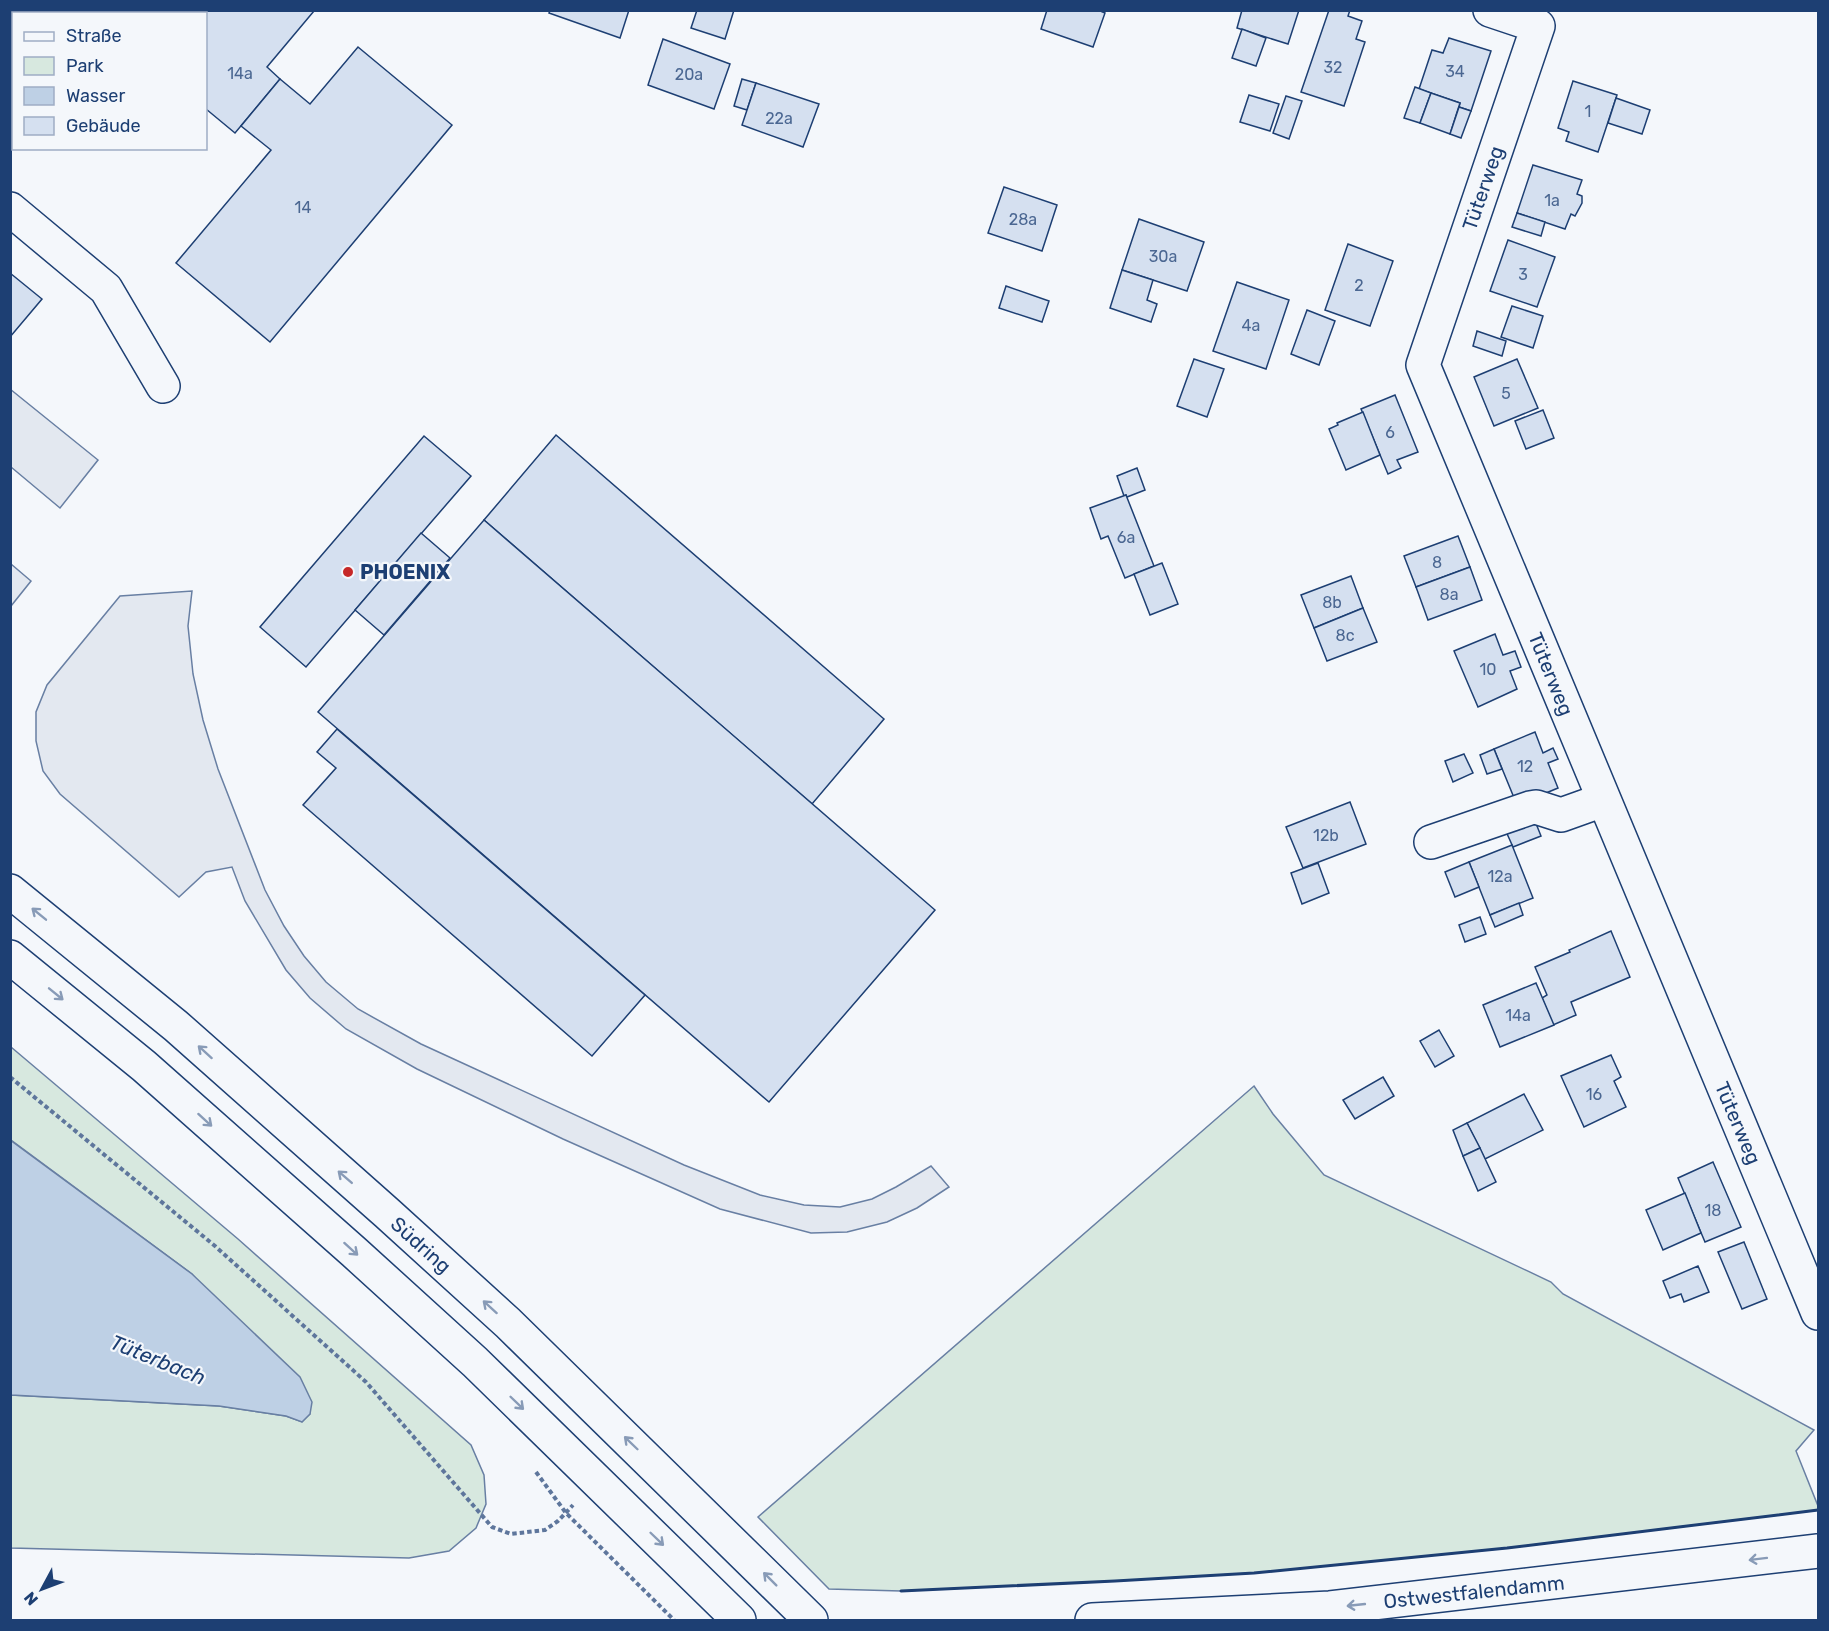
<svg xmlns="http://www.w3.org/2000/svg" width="1829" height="1631" font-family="Rubik,sans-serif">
<rect width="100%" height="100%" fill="#f4f7fb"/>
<!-- green -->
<g fill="#d7e8df" stroke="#687fa3" stroke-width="1.5">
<polygon points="11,1047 238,1239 471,1445 484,1475 486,1504 476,1528 449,1551 409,1558 11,1548 11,1395 219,1406 286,1416 302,1422 310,1414 192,1274 11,1140"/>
<polygon points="1254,1086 1273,1114 1324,1175 1551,1282 1563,1294 1814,1430 1796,1451 1818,1506 1818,1510 1507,1548 1254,1573 1115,1581 901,1591 829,1589 758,1517"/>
</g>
<!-- parking -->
<g fill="#e3e8f0" stroke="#687fa3" stroke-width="1.5">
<polygon points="10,389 98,460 60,508 11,467"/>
<polygon points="11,564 31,581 11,606"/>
<polygon points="192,591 188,626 193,674 203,720 218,769 265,890 284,926 304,956 326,982 358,1009 421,1044 684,1165 760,1195 804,1205 840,1207 872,1199 896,1187 931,1166 949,1187 917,1208 887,1222 847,1232 811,1233 720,1209 563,1139 417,1069 346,1029 310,998 286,970 245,901 232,867 206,872 179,897 60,794 43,771 36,741 36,712 47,685 120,596"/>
</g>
<!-- water -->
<polygon fill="#bed0e5" stroke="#687fa3" stroke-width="1.5" points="10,1140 192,1274 300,1377 312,1402 310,1414 302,1422 286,1416 219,1406 11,1395"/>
<!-- building -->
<g fill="#d5e0f0" stroke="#1d3f73" stroke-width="1.5">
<polygon points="10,10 66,10 64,14 14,14 14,77 10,81"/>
<polygon points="90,10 314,10 314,11 267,67 280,79 235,133 206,109 206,14 93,14"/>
<polygon points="550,10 629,10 620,38 549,13"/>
<polygon points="697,10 734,10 725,39 691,28"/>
<polygon points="1047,10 1098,10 1105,13 1093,47 1041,29"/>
<polygon points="1242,10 1299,10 1288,44 1237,28"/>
<polygon points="1329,10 1350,10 1348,16 1362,21 1356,39 1365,42 1344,106 1301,92"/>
<polygon points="1242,29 1266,38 1256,66 1232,58"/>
<polygon points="1449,38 1491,51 1471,111 1459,107 1460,103 1419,89 1432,50 1443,53"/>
<polygon points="663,39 730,64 714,109 648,85"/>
<polygon points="358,47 452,125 270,342 176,263 271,150 241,126 280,79 310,104"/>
<polygon points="742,79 756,83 747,110 734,106"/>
<polygon points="1573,81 1617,95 1598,152 1566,141 1569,132 1558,128"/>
<polygon points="756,83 819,104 803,147 742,125"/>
<polygon points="1415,87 1431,93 1420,123 1404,118"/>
<polygon points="1431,93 1460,103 1450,134 1420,123"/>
<polygon points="1249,95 1279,104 1270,131 1240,122"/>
<polygon points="1286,96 1302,101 1289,139 1273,133"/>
<polygon points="1616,98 1650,110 1642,134 1608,123"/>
<polygon points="1459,107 1471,111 1461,138 1450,134"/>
<polygon points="1533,165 1582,180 1577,194 1582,196 1582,203 1575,216 1571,214 1565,229 1517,213"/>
<polygon points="1004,187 1057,205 1042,251 988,233"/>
<polygon points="1517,213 1545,222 1541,236 1512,227"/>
<polygon points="1139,219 1204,242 1187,291 1122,270"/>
<polygon points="1508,240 1555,257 1537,307 1490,291"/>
<polygon points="1348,244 1393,261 1370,326 1325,310"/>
<polygon points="1122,270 1153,280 1147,300 1157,304 1151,322 1110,308"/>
<polygon points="10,273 42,299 10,337"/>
<polygon points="1237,282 1289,300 1266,369 1213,351"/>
<polygon points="1006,286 1049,301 1042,322 999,308"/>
<polygon points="1512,306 1543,316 1533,348 1501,337"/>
<polygon points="1307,310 1335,321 1319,365 1291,354"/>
<polygon points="1477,331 1506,341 1502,356 1473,346"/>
<polygon points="1194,359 1224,369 1207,417 1177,406"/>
<polygon points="1517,359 1538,408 1494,426 1474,377"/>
<polygon points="1395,395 1418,452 1397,460 1401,468 1388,474 1361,409"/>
<polygon points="1543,410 1554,438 1526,449 1515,421"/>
<polygon points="1363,412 1380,455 1346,470 1329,429 1338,425 1337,423"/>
<polygon points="556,435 884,719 812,804 484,520"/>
<polygon points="424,436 471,476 306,667 260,627"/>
<polygon points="1137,468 1145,490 1127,497 1126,495 1124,496 1117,476"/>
<polygon points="1126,495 1154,566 1125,578 1108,536 1101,539 1090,508"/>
<polygon points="484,520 935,910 769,1102 318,712"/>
<polygon points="421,533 450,558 384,635 355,610"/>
<polygon points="1458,536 1470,567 1416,587 1404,556"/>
<polygon points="1162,563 1178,604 1150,615 1134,574"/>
<polygon points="1470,567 1482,600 1428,620 1416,587"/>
<polygon points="1351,576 1363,608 1314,628 1301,595"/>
<polygon points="1363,608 1377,642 1327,661 1314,628"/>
<polygon points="1495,634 1503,655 1515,651 1521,667 1510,671 1517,689 1478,707 1454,651"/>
<polygon points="337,729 645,995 592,1056 303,805 336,768 317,752"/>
<polygon points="1535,732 1543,753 1553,748 1558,759 1548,763 1558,788 1517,805 1494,749"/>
<polygon points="1494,749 1502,769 1487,774 1480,755"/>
<polygon points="1464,754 1473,773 1453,782 1445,761"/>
<polygon points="1350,802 1366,844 1303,868 1286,827"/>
<polygon points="1533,816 1541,836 1513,847 1504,827"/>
<polygon points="1512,845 1533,898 1490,915 1469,862"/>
<polygon points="1469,862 1479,887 1455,897 1445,872"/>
<polygon points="1318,863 1329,893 1302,904 1291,873"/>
<polygon points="1519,903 1523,915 1495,927 1490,915"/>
<polygon points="1480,917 1486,934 1465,942 1459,925"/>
<polygon points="1611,931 1630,977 1571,1002 1576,1015 1553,1025 1542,998 1547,995 1535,967 1570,952 1569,950"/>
<polygon points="1536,983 1554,1025 1500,1047 1483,1005"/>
<polygon points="1439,1030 1454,1056 1435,1067 1420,1041"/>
<polygon points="1611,1055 1621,1077 1614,1081 1626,1107 1584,1127 1561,1076"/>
<polygon points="1383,1077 1394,1096 1355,1119 1343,1100"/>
<polygon points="1524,1094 1543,1130 1485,1159 1467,1123"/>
<polygon points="1467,1123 1480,1148 1463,1156 1453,1130"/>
<polygon points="1480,1148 1496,1182 1478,1191 1463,1156"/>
<polygon points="1713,1162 1741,1227 1705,1242 1678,1178"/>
<polygon points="1685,1193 1701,1233 1663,1250 1646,1210"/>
<polygon points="1744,1242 1767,1299 1742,1309 1718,1252"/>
<polygon points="1698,1266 1709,1292 1684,1302 1681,1294 1670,1298 1663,1281"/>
</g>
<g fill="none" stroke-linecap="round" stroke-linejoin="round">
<!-- minor casing -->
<g stroke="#1d3f73" stroke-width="36">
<g id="minor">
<polyline points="1490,10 1538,26 1423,365 1818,1313"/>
<polyline points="10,209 106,289 163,386"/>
<polyline points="1431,842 1530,808 1536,807 1561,815 1603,800"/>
</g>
</g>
<!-- major casing -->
<g stroke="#1d3f73" stroke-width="36">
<g id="major">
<polyline points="10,891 176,1026 387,1213 508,1323 811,1620"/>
<polyline points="10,957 144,1066 354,1252 475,1362 739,1620"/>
</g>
</g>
<!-- highway casing -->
<g stroke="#1d3f73" stroke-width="36">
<polyline id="highway" points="1092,1620 1330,1608 1818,1551"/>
</g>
<!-- path -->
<g stroke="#5e769c" stroke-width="4" stroke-dasharray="4.5 3" stroke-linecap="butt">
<polyline points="10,1077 215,1246 366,1382 492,1527 511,1534 545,1530 558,1521 573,1505"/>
<polyline points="536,1472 566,1513 674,1620"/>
</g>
<!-- minor -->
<use href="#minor" stroke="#f4f7fb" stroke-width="33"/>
<!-- major -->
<use href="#major" stroke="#f4f7fb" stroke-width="33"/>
<!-- highway -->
<use href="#highway" stroke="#f4f7fb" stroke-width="33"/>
<!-- wall -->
<polyline stroke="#1d3f73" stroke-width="3" points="901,1591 1115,1581 1254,1573 1507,1548 1818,1510"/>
</g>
<!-- one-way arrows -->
<defs><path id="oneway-shaft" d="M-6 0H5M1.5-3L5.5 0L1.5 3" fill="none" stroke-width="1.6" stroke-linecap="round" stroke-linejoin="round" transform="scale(1.5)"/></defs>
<g stroke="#889bb7">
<use href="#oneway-shaft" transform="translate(39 914) rotate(-141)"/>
<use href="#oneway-shaft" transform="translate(56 994) rotate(39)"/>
<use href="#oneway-shaft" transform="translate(205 1052) rotate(-138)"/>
<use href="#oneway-shaft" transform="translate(205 1120) rotate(42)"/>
<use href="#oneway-shaft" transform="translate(345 1177) rotate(-139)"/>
<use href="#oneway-shaft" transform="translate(351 1249) rotate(42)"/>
<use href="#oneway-shaft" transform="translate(490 1307) rotate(-138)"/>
<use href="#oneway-shaft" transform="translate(517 1403) rotate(44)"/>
<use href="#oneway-shaft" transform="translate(631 1443) rotate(-136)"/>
<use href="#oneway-shaft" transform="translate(657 1539) rotate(44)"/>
<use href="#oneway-shaft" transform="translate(1758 1559) rotate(173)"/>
<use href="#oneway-shaft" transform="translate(770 1579) rotate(-135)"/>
<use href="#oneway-shaft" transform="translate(1356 1605) rotate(174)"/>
</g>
<!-- markers -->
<circle fill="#c62828" stroke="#f4f7fb" stroke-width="2" cx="348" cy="572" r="6"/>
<g text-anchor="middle" stroke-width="4.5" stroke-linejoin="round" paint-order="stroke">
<!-- number labels -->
<g font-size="16" fill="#4b6792">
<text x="1333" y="73">32</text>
<text x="1455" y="77">34</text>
<text x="240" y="79">14a</text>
<text x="689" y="80">20a</text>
<text x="1588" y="117">1</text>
<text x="779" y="124">22a</text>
<text x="1552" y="206">1a</text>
<text x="303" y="213">14</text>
<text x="1023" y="225">28a</text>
<text x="1163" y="262">30a</text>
<text x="1523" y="280">3</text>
<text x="1359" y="291">2</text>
<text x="1251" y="331">4a</text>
<text x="1506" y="399">5</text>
<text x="1390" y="438">6</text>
<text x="1126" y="543">6a</text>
<text x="1437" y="568">8</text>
<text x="1449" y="600">8a</text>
<text x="1332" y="608">8b</text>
<text x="1345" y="641">8c</text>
<text x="1488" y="675">10</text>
<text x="1525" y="772">12</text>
<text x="1326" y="841">12b</text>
<text x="1500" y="882">12a</text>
<text x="1518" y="1021">14a</text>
<text x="1594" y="1100">16</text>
<text x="1713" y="1216">18</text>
</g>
<!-- street labels -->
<g font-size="20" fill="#1d3f73" stroke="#f4f7fb">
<text transform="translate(1483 188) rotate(-71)" y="7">Tüterweg</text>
<text transform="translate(1551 674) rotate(68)" y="7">Tüterweg</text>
<text transform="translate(1738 1123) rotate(67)" y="7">Tüterweg</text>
<text transform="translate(421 1245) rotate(42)" y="7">Südring</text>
<text transform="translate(1474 1592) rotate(-6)" y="7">Ostwestfalendamm</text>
</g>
<!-- poi labels -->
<g font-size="20" font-weight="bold" fill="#1d3f73" stroke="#f4f7fb" text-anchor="start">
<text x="360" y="579">PHOENIX</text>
</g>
<!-- water labels -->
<g font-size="21" font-style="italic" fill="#1d3f73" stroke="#f4f7fb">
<text transform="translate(158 1360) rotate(22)" y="7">Tüterbach</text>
</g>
</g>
<!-- border -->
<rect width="1829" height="1631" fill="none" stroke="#1d3f73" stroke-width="24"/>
<!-- legend -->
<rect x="12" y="12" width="195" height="138" fill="#f4f7fb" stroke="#9eadc5" stroke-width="1.5"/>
<rect x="24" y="32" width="30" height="9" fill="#f4f7fb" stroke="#9eadc5" stroke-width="1.5"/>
<text x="66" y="42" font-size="18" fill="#1d3f73">Straße</text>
<rect x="24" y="57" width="30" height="18" fill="#d7e8df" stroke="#9eadc5" stroke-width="1.5"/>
<text x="66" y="72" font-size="18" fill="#1d3f73">Park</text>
<rect x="24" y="87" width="30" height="18" fill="#bed0e5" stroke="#9eadc5" stroke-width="1.5"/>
<text x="66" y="102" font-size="18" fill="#1d3f73">Wasser</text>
<rect x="24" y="117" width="30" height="18" fill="#d5e0f0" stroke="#9eadc5" stroke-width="1.5"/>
<text x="66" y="132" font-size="18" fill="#1d3f73">Gebäude</text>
<!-- north arrow -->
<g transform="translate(42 1589) rotate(229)" stroke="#f4f7fb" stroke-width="4.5" paint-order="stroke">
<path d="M0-4.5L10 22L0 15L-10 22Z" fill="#1d3f73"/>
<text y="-9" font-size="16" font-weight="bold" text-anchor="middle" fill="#1d3f73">N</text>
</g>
</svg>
